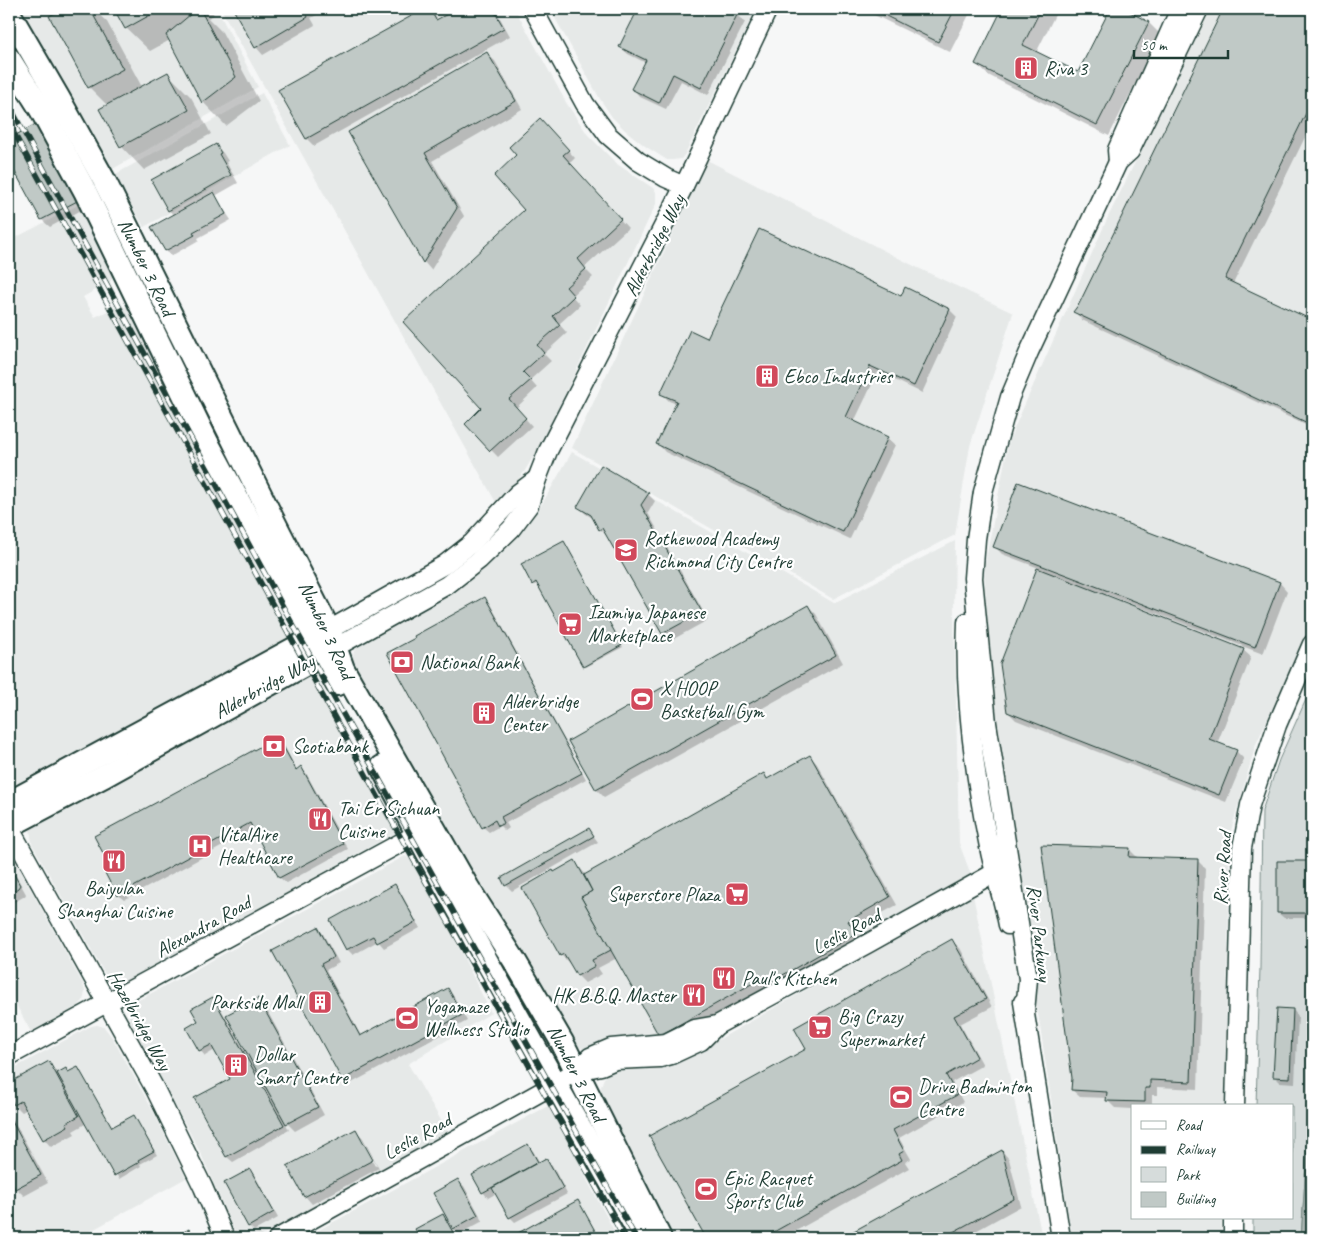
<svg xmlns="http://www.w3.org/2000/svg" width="1321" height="1247" font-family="Caveat,sans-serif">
<rect width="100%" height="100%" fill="#f6f7f7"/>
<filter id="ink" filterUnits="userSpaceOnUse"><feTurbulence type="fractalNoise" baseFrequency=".02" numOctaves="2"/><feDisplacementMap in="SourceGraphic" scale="10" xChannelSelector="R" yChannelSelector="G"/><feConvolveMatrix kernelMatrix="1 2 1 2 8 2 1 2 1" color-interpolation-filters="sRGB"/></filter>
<g filter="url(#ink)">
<!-- built -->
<g fill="#e6e9e8">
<polygon points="19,9 217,9 258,87 111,170"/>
<polygon points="221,9 515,9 567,104 588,135 617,164 653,188 656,192 656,204 541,444 524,472 498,506"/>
<polygon points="550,9 756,9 685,154 681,159 672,160 667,160 645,146 625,130 612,117 600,99"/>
<polygon points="1211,9 1312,9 1312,624 1256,744 1230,834 1225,1106 1132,1106 1132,1218 1221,1218 1221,1238 1072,1238 995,728 984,569 1009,440 1108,217"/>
<polygon points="262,93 290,145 144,227 114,175"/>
<polygon points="707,160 916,267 1013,313 970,446 955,535 833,599 572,448"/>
<polygon points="82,203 114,274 110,282 83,297 95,317 114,308 123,306 131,310 137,317 245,544 289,630 290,638 287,642 22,786 16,786 9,785 9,230 15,238"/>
<polygon points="572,452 834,603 955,541 954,609 959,843 976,888 668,1037 587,1050 575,1046 484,904 351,662 354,651 364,642 450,593 501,552 539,509"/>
<polygon points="308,675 312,676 318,683 396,825 395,833 126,981 118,983 111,981 107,978 32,844 30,829 34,823"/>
<polygon points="9,850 83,984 85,992 83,1001 78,1006 31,1032 9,992"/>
<polygon points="405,856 417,863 491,1013 408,1064 449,1134 258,1238 240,1238 235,1233 201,1154 174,1103 130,1023 129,1014 131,1006 135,1002"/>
<polygon points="973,895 1042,1238 674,1238 604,1107 600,1095 601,1086 604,1078 608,1074 621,1068 671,1063 688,1057"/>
<polygon points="97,1025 104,1027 112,1037 152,1109 186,1178 78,1238 9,1238 9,1071 91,1026"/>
<polygon points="546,1107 550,1107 557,1113 587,1180 618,1238 304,1238"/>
</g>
<!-- green -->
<polygon fill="#d6dcdb" stroke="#7a8c88" points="1312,686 1312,1077 1301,1238 1253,1238 1253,1218 1292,1218 1292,1106 1256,1106 1260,968 1262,811 1279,760"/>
<!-- water -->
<polygon fill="#aab5b1" stroke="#72857f" points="1312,1077 1312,1238 1301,1238"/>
<!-- shadow -->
<g fill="#0003" fill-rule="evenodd">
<polygon points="66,9 93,9 107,22 142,87 168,74 191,97 211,134 144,170 121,146 108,106 89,87 51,17"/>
<polygon points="115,9 211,9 214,15 208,18 222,32 259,101 226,126 203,102 170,40 150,51 126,28"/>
<polygon points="234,9 328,9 311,18 315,25 263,55 256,47"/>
<polygon points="426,9 429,9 438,20 459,9 495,9 510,36 314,146 307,139 280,91"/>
<polygon points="573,9 587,9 578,13"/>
<polygon points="639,9 726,9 737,14 745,22 708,95 681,81 666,109 640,97 633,89 646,63 628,54 620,47"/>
<polygon points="862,9 972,9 950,52"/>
<polygon points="1004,9 1058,9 1036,53 1078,74 1111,9 1121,9 1149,23 1160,34 1109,136 988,75 976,64"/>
<polygon points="1224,9 1312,9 1312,123 1233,284 1312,322 1312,428 1082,320 1075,312 1080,305"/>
<polygon points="487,54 495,61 522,109 432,161 464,216 431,270 424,262 350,133"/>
<polygon points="38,124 87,207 50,227 42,220 9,158 9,140"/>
<polygon points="547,127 575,158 569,164 628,228 584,268 593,277 572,296 580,305 559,324 567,333 544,354 551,361 530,380 537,388 516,408 532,426 498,457 466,424 483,408 526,210"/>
<polygon points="215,145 223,153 228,161 226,162 238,183 215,196 231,220 198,238 199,240 171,256 166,251 153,228 174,216 169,210"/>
<polygon points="905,289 950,310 957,317 922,393 878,372 854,422 887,438 895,445 850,539 665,452 658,444 677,404 669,401 661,393 707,339 901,297"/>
<polygon points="1018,483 1280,583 1287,591 1263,654 1106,594 1105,596 1243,650 1251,657 1217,744 1236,751 1244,759 1226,802 1016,720 1008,712 1002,664 1039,568 1002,554 994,546"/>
<polygon points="648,494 655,501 648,513 708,620 670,641 663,634 608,537 600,529 594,519 586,514 578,507"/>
<polygon points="564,542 623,647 585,667 538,583 535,585 533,584"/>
<polygon points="485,599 490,604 586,779 506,823 509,828 505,831 500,826 489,832 483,827"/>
<polygon points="808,606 816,614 843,663 604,797 597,790 569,741"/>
<polygon points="278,738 283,744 297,770 301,768 306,773 348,849 286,883 280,878 254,829 124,900 118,895 114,870"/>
<polygon points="810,756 817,764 897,905 855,928 862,941 774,991 769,986 668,1043 660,1036 617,958 598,968 602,974 585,983 578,976 570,962 569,963 561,955 554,873 575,862 586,875 763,775 768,780"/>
<polygon points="589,830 598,842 512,891 506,885"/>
<polygon points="1129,849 1137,857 1137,859 1198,861 1205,868 1198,1089 1157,1087 1157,1095 1152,1095 1152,1106 1132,1106 1132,1109 1115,1108 1108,1101 1108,1098 1080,1097 1072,1090"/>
<polygon points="1307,862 1312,867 1312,918 1284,918 1278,913"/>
<polygon points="9,863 26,894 25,896 9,905"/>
<polygon points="395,886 400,891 420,928 384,948 378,941 353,955 347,949"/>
<polygon points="318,928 323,934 339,963 326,970 361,1036 447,990 453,995 467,1021 348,1085 343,1079 274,952"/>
<polygon points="952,941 960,948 992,1007 960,1024 983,1065 952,1082 963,1102 899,1138 911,1159 905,1162 909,1168 783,1238 707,1238 651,1137 808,1050"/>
<polygon points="213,998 218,1004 246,1053 248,1052 257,1000 265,1007 324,1115 295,1131 284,1120 289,1130 233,1162 227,1157 195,1099 231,1079 215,1050 205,1056 200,1050 200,1022"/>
<polygon points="1293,1010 1298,1016 1295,1083 1280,1082 1274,1076"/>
<polygon points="49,1063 58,1074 69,1073 78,1068 112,1128 134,1116 157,1155 140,1164 141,1166 119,1179 87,1123 73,1131 75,1134 51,1147 44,1139 27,1109 22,1112 15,1105 9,1093 9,1085"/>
<polygon points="9,1112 48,1183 24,1196 16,1188 9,1174"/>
<path d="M356,1131L363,1138L379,1168L312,1204L305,1196ZM359,1138H362L377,1165L375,1166Z"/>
<polygon points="527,1146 533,1151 540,1163 546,1160 552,1165 567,1194 515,1222 510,1217 497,1193 488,1198 483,1192"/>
<polygon points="1002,1151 1009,1159 1021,1206 963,1238 844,1238"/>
<polygon points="250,1170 255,1176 278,1218 254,1231 249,1226"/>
<polygon points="458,1181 464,1186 483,1221 459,1234 451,1226 457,1238 421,1238 417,1230 442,1216 450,1224"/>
<polygon points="578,1202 598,1238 511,1238"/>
<polygon points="403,1233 408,1238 394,1238"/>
<polygon points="125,1235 128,1238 119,1238"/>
<polygon points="356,1235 359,1238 350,1238"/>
</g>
<!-- building -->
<g fill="#c0c9c6" stroke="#1f3d34">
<polygon points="63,9 90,9 123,69 88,88 49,16"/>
<polygon points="114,9 161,9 125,29"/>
<polygon points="197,9 200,9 236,77 202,103 166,35"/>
<polygon points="233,9 307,9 305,10 308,17 255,48"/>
<polygon points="424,9 430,9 436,20 457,9 493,9 504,28 306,139 278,90"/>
<polygon points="638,9 729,9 738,13 701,88 673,74 659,103 631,89 646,60 619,47"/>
<polygon points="872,9 955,9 938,42"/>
<polygon points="1002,9 1041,9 1023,45 1078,72 1110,9 1124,9 1149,22 1097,125 975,64"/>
<polygon points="1223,9 1312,9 1312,101 1225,279 1312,320 1312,425 1073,312 1079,304"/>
<polygon points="487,52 516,101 425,153 457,208 423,263 348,132"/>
<polygon points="168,72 189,110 120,147 99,109"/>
<polygon points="540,118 569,150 563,155 621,219 578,259 586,269 566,287 574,296 553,316 560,325 537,345 544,353 523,372 531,380 509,399 526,418 490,451 465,424 481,408 403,322 524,210 494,176 516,155 509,147"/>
<polygon points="39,122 81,199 41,220 9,161 9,139"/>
<polygon points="216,144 221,153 219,154 231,175 168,211 151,180"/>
<polygon points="214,192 226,214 193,232 195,235 165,251 151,227"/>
<polygon points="759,229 901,296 905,287 950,309 914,386 870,366 846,417 888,437 843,532 656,444 677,401 660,394 690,330 707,338"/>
<polygon points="601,465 649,493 641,505 702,612 662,634 602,528 599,530 591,515 577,507"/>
<polygon points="1018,482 1280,582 1255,647 993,547"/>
<polygon points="564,541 622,645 583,667 536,582 532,585 521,564"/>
<polygon points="1037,568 1244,649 1209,739 1237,750 1219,795 1007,712 1000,664"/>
<polygon points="485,597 582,773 501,817 504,823 498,826 495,820 482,828 387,653 415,638 414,636"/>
<polygon points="808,605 836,655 596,790 568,741"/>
<polygon points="278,737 296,770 301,766 343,844 279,878 250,823 117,896 105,873 112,870 94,836"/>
<polygon points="810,755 890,897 848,921 856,934 765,985 762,978 659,1036 581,897 592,891 584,875 764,773 767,779"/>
<polygon points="589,828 594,836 505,886 501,878"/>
<polygon points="1041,845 1130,848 1129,857 1198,859 1191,1082 1150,1080 1150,1088 1145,1088 1145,1102 1106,1101 1107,1092 1071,1090 1072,1078"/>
<polygon points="575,860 592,891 581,897 611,950 592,960 595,966 577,976 564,954 560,956 522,888 553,870 554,872"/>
<polygon points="1277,861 1308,861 1309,913 1277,913"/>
<polygon points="9,866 20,885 18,888 9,894"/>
<polygon points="395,884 416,922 377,943 373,936 346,950 330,920"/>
<polygon points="318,927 334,957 321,964 360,1036 448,988 462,1015 342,1080 272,951"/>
<polygon points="952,939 986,999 954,1016 977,1057 946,1075 957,1095 893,1130 904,1151 899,1154 902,1160 763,1238 706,1238 649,1136 806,1049 794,1028"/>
<polygon points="213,997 284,1125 226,1157 194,1098 230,1079 211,1045 199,1051 186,1028 198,1021 191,1009"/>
<polygon points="258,998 318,1107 286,1124 226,1015"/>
<polygon points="1277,1008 1293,1009 1290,1078 1273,1077"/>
<polygon points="49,1061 79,1116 66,1123 68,1126 43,1140 21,1101 14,1105 9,1096 9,1083"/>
<polygon points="78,1067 112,1127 134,1115 154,1151 138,1160 139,1162 114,1176 57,1073 66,1068 68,1072"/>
<polygon points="9,1116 41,1175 15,1189 9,1177"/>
<polygon points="356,1129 373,1160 304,1197 287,1166"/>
<polygon points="528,1144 538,1162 482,1193 472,1175"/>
<polygon points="1002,1150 1014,1199 942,1238 841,1238"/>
<polygon points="546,1158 563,1188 509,1218 492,1188"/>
<polygon points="250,1169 274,1212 248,1227 224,1183"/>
<polygon points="458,1179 478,1215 453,1229 433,1193"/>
<polygon points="578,1200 599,1238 509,1238"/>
<polygon points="443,1214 456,1238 420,1238 415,1229"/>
<polygon points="189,1229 194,1238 172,1238"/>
</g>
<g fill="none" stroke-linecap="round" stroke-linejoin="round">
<!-- minor casing -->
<g stroke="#1f3d34" stroke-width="21">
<g id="minor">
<polyline points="533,9 585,104 608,135 638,161 666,178 684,186"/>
<polyline points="1118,162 1117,150 1180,9"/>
<path d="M967,622C964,698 974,773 989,847C994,873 1003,898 1008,925"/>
<polyline points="329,630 444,565 472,543 517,494 537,479"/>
<polyline points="336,647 447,585 479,560 511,529 529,505 537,479 548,451 684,186 768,9"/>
<polyline points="9,827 155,1089 203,1187 225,1238"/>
<polyline points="1023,1002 1061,1238"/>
<polyline points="1025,1012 1028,979 987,723 973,578 976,539 983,492 1010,397 1029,352 1118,162 1130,151 1199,9"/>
<polyline points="9,1056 417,834"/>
<polyline points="577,1071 601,1066 615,1060 660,1058 671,1055 701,1041 717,1025"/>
<polyline points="1235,1106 1242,848 1250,805 1277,725 1312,644"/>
<polyline points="1233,1218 1233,1238"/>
<path d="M278,1238L555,1084L576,1071L590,1057L611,1048L666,1043L694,1029L717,1025L867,944L994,873C1000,863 1001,856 999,845"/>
</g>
</g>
<!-- major casing -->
<g stroke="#1f3d34" stroke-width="26">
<g id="major">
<polyline points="9,13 59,99 104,180 272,518 329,630 343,669 468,888 516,963 562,1042 660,1238"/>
<polyline points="9,59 40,108 85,191 208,444 337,684"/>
<path d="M382,767C465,926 555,1082 642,1238"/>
<polyline points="9,803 327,631"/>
<polyline points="9,826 104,776 335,648"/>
</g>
</g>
<!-- minor -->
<use href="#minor" stroke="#fff" stroke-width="18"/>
<!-- major -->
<use href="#major" stroke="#fff" stroke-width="22"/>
<!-- rail casing -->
<g stroke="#1f3d34" stroke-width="5.5">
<g id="rail">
<polyline points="9,105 287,614 636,1238"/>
<polyline points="9,124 381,802 522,1053 624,1238"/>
</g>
</g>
<!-- rail -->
<use href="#rail" stroke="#fff" stroke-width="4" stroke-dasharray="11" stroke-linecap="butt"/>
</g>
</g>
<!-- icons -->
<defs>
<g id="building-square" transform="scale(1.25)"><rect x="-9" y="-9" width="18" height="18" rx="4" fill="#d1495b" stroke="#fff"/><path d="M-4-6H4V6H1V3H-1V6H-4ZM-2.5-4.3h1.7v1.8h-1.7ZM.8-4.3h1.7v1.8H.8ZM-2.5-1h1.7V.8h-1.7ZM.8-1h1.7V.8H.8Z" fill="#fff"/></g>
<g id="school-square" transform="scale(1.25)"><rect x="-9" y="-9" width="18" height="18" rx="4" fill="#d1495b" stroke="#fff"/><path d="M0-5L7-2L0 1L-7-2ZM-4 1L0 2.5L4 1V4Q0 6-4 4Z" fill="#fff"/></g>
<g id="supermarket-square" transform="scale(1.25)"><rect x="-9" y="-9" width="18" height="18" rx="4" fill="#d1495b" stroke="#fff"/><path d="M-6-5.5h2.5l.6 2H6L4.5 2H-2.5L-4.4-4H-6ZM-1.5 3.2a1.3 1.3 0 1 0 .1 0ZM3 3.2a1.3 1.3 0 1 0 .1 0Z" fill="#fff"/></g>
<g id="bank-square" transform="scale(1.25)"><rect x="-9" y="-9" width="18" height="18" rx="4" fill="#d1495b" stroke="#fff"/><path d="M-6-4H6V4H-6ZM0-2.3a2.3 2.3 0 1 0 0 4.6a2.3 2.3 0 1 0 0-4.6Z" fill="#fff"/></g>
<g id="stadium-square" transform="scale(1.25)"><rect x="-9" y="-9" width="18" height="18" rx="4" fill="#d1495b" stroke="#fff"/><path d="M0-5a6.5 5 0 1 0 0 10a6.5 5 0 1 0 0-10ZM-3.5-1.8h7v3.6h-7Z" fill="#fff"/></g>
<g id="restaurant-square" transform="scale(1.25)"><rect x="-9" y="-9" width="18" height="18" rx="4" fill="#d1495b" stroke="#fff"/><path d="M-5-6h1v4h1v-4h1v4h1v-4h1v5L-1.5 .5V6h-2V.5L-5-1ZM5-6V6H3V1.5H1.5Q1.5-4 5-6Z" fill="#fff"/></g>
<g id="hospital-square" transform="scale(1.25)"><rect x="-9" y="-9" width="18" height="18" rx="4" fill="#d1495b" stroke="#fff"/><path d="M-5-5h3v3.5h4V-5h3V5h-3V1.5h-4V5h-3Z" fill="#fff"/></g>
</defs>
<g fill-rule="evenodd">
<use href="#building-square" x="1026" y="68"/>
<use href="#building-square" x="767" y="376"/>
<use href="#school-square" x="626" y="550"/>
<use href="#supermarket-square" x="570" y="624"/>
<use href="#bank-square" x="402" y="662"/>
<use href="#stadium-square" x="642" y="699"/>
<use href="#building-square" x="484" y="713"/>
<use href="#bank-square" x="274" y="746"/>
<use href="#restaurant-square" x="320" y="819"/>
<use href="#hospital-square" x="200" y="846"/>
<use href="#restaurant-square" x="114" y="861"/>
<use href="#supermarket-square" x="737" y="894"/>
<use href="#restaurant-square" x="724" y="978"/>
<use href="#restaurant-square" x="694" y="995"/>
<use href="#building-square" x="320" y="1002"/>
<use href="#stadium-square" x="407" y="1018"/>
<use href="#supermarket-square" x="820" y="1027"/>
<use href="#building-square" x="236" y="1065"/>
<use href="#stadium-square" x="901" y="1097"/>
<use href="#stadium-square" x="706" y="1189"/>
</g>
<g text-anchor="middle" stroke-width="4.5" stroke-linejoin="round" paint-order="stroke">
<!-- poi labels -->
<g font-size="20" fill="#1f3d34" stroke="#fff" text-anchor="start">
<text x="1044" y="75">Riva 3</text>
<text x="784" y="383">Ebco Industries</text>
<text x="644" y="545">Rothewood Academy<tspan x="644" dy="23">Richmond City Centre</tspan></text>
<text x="588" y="619">Izumiya Japanese<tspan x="588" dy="23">Marketplace</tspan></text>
<text x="420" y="669">National Bank</text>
<text x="660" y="695">X HOOP<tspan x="660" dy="23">Basketball Gym</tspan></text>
<text x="502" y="708">Alderbridge<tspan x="502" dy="23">Center</tspan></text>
<text x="292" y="753">Scotiabank</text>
<text x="338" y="815">Tai Er Sichuan<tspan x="338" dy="23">Cuisine</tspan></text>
<text x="218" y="841">VitalAire<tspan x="218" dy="23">Healthcare</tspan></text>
<text x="114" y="895" text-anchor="middle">Baiyulan<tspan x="114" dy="23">Shanghai Cuisine</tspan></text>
<text x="720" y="901" text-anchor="end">Superstore Plaza</text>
<text x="742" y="985">Paul's Kitchen</text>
<text x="676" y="1002" text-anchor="end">HK B.B.Q. Master</text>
<text x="302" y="1009" text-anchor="end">Parkside Mall</text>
<text x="424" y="1013">Yogamaze<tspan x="424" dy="23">Wellness Studio</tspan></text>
<text x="838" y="1023">Big Crazy<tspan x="838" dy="23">Supermarket</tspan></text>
<text x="254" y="1061">Dollar<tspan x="254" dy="23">Smart Centre</tspan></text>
<text x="918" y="1093">Drive Badminton<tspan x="918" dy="23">Centre</tspan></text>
<text x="724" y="1185">Epic Racquet<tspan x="724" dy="23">Sports Club</tspan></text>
</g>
<!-- street labels -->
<g font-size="20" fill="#1f3d34" stroke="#fff">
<text transform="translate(654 245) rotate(-63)" y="7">Alderbridge Way</text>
<text transform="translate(147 267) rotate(64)" y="7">Number 3 Road</text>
<text transform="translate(327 630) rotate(65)" y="7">Number 3 Road</text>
<text transform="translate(264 686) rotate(-29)" y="7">Alderbridge Way</text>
<text transform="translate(1222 868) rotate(-86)" y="7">River Road</text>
<text transform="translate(203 926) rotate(-29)" y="7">Alexandra Road</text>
<text transform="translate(846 931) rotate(-28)" y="7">Leslie Road</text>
<text transform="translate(1040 933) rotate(83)" y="7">River Parkway</text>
<text transform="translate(140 1020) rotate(61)" y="7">Hazelbridge Way</text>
<text transform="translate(577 1073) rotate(63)" y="7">Number 3 Road</text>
<text transform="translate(417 1136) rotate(-29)" y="7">Leslie Road</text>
</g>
</g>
<!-- margin -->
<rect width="1321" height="1247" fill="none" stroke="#fff" stroke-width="30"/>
<rect x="15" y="15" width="1291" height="1217" fill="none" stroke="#1f3d34" stroke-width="2" filter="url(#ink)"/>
<!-- legend -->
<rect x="1131" y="1104" width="162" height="115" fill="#ffffff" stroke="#a5b1ae"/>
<rect x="1141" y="1121" width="25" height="8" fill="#ffffff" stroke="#a5b1ae"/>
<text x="1176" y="1130" font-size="15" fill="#1f3d34">Road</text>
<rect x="1141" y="1146" width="25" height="8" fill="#1f3d34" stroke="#a5b1ae"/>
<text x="1176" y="1154" font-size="15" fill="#1f3d34">Railway</text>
<rect x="1141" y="1167" width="25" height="15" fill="#d6dcdb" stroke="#a5b1ae"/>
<text x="1176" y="1180" font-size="15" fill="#1f3d34">Park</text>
<rect x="1141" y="1192" width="25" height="15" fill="#c0c9c6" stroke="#a5b1ae"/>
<text x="1176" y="1204" font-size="15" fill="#1f3d34">Building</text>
<!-- scale -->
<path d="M1134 50v8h94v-8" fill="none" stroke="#1f3d34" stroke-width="2.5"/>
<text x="1141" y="50" font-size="15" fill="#1f3d34" stroke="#ffffff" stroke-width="4" paint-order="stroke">50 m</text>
</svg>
